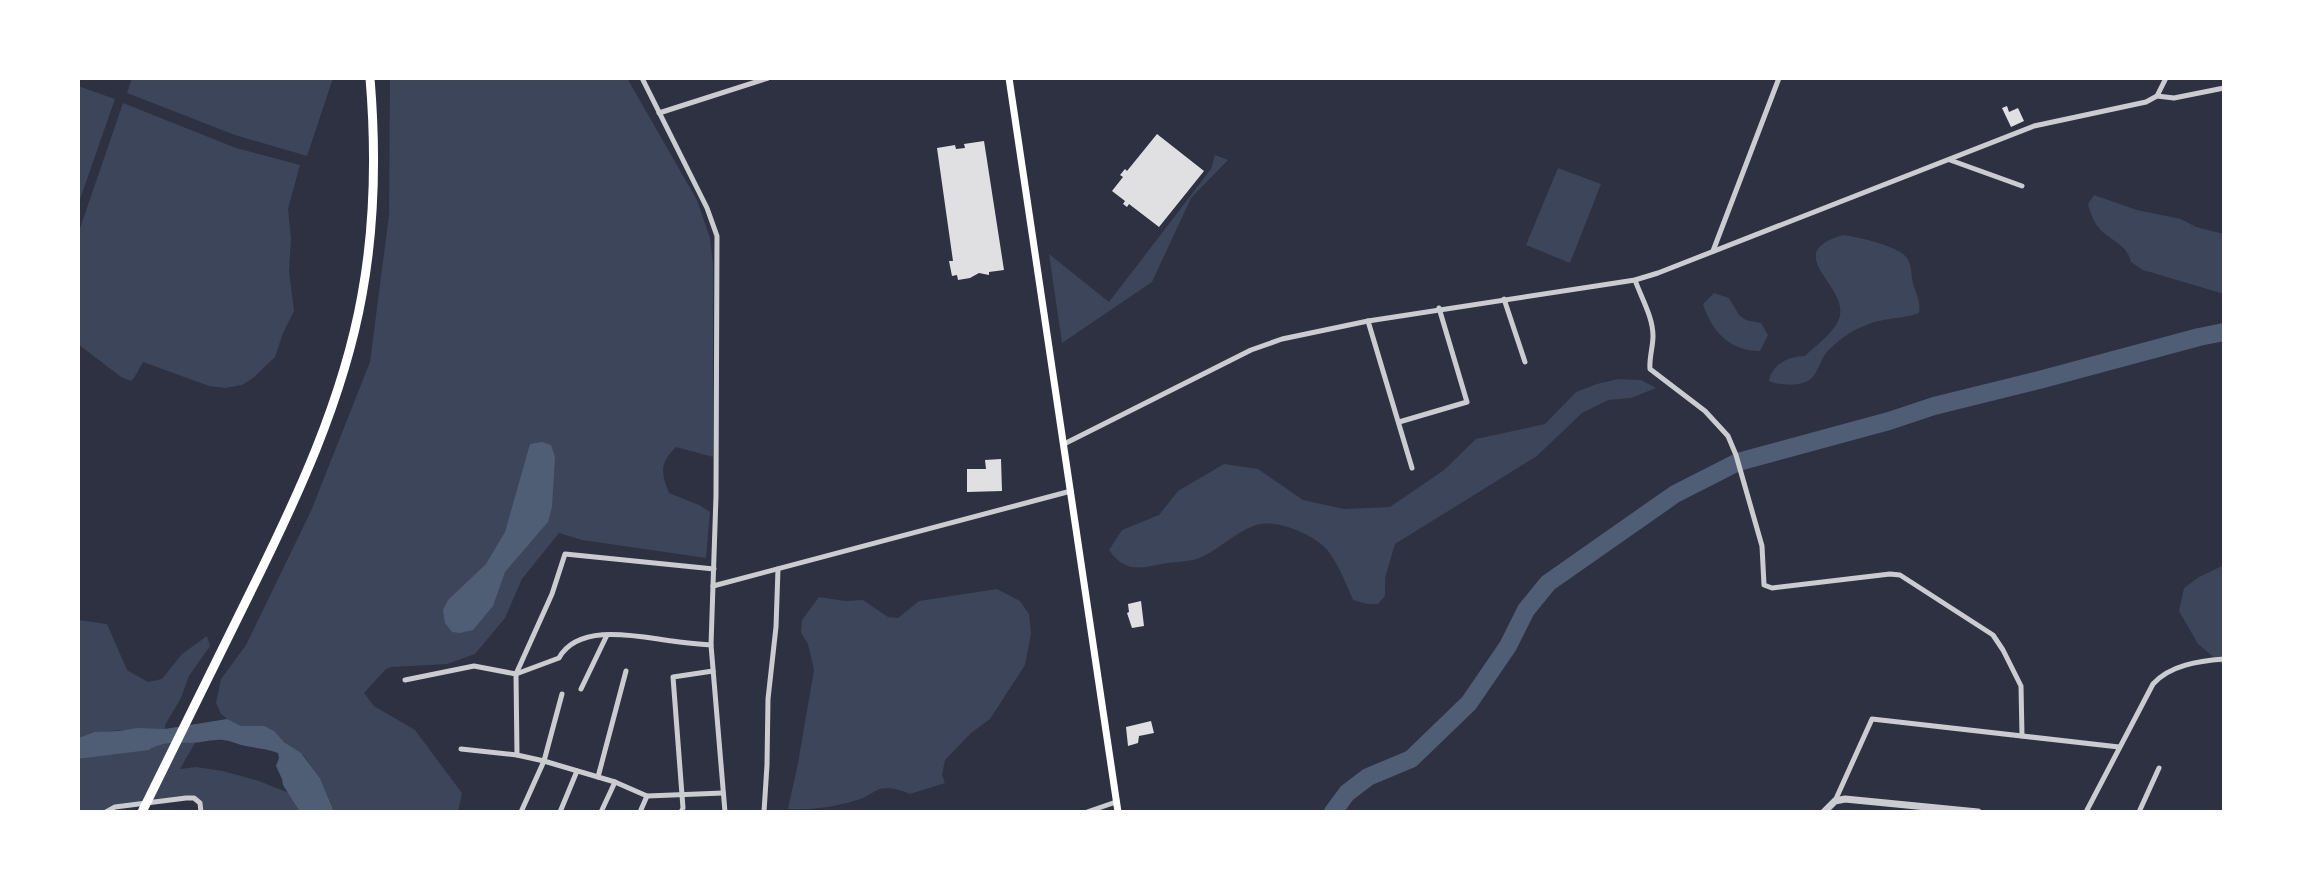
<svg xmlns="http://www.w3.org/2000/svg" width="2302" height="890" font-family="'Fira Sans',sans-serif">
<rect width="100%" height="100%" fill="#2d3142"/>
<!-- green -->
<g fill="#3c4559">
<polygon points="132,78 333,78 307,156 235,135 127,93"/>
<path d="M390,78H627L697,200L710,238L713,264V457L676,447C659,464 661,472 669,493L699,505L710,512L706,558L582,540L559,533L522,579L505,618L475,654L447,664L391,667L386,669L364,693L374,706L415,730L462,793L458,812H334L320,778L304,756L262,726H241L231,722L221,714L216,703L221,679L246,645L311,511L370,362L389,215Z"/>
<polygon points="78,86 115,99 78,205"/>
<polygon points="123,103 236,148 300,165 288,209 291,239 289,271 294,311 283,333 275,357 253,378 242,385 225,388 209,386 143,362 134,378 131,381 121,377 78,344 78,234"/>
<polygon points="1215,155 1228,160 1191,198 1152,282 1062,343 1049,254 1109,302 1211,169"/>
<polygon points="1558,168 1601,184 1570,263 1526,245"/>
<path d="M2094,195L2137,210L2181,219L2196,227L2224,234V294L2143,270L2131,262C2127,246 2116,243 2104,233C2095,226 2091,215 2088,204Z"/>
<path d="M1843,235C1858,237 1899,246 1907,258C1912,265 1911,275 1913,283C1916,294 1921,302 1919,313C1901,320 1882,317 1864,326C1853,330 1840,339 1832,347C1821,356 1822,363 1815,374C1807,388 1781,386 1769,381C1772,364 1789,356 1805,356C1816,345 1833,334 1839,319C1851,286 1778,254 1843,235Z"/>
<path d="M1714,293L1729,298L1739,315L1746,320L1761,323L1768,335L1760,351C1730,351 1712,332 1703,304Z"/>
<path d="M1618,379L1641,380L1656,388L1631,398L1608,400L1582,413L1537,456L1395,544L1385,578V596L1378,604H1367L1353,600C1346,584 1339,565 1328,551C1316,535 1275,518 1256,525C1236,532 1222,547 1204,556C1190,563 1177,561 1162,564C1139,569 1124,572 1109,550L1122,530L1159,515L1178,491L1224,464L1258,469L1303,500L1344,509L1390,507L1444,470L1476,439L1545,424L1576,392L1597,384Z"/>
<polygon points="2224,565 2224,666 2198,644 2179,611 2184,588 2199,577"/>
<path d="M997,589L1020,601L1029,614L1031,634L1025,665L990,719L971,733L945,760L942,775L945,783L910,794C901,790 890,787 880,789C874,791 868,796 863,798C841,806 811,811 788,809L798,763L814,670L808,644L801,633L802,620L819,597L845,601L863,600L888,617L898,618L919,601Z"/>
<path d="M78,620L107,624L127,670L148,682L162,679L182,654L207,636L210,646L189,676L181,698L165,725V729C136,730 106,728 78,738Z"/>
<polygon points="170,742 195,743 180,769 196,767 223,771 259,781 289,793 300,812 201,812 200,803 194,798 115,807 106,812 78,812 78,759 151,749 157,744"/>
</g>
<!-- water -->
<g fill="#4f5d75">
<polygon points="542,442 551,445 555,457 552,507 548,522 505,572 493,606 473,630 460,633 452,632 445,623 443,610 448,600 486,564 505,532 530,444"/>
<path d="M227,719L241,726H264L274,731L284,742L301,753L320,778L334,812H300L283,785L282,779L276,766L279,758L278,753C265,748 253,748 241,745C232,742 225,739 216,740C208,740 200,743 191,743C175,743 163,741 149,750L78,759V738L95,732L119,731L137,728L165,729Z"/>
</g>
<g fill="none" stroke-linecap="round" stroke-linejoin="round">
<!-- river -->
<polyline stroke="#4f5d75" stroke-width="18" points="1333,812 1347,793 1368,777 1411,759 1469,703 1508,646 1526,610 1548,583 1675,494 1738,462 1889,421 1934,406 2043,379 2199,337 2224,332"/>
</g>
<!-- building -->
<g fill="#e0e0e3">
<polygon points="2007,106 2009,112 2018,108 2024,121 2011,127 2002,108"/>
<polygon points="1157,134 1204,171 1159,227 1129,204 1127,207 1123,204 1125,201 1112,191 1123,177 1120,175 1125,169 1127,171"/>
<polygon points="984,141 1004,270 989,272 989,275 979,273 970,278 958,280 957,275 952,276 949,261 953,261 937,148 955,145 956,149 965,148 964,144"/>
<polygon points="1001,459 1002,491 967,492 967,469 986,469 985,460"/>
<polygon points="1141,601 1144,626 1132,628 1127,613 1129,612 1128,604"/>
<polygon points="1151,721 1154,733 1139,736 1138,743 1128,746 1126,727"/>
</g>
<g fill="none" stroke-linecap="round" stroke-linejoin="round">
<!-- minor -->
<g stroke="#caccd0" stroke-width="5">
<polyline points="642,78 707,208 717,236 716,496 711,645 725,812"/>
<polyline points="2157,96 2174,98 2224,88"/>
<polyline points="659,113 768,78"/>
<polyline points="1950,160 2022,186"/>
<polyline points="1713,251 1779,78"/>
<path d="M1635,280C1641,297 1653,317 1653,336C1653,347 1649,358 1650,369L1705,411L1728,436L1736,455L1762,546L1764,585L1772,588L1890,574L1900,575L1993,635L2003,650L2021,686L2022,736"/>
<polyline points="1504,299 1525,362"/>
<polyline points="1368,321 1412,468"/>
<polyline points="1399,422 1467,402 1439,308"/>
<polyline points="1064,444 1251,350 1282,339 1368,321 1635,280 1658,273 2034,126 2146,102 2157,96 2166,78"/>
<polyline points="713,586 1071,491"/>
<path d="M405,680L474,666L516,674L559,658C579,622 640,637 672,641C685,643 698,644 711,645"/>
<polyline points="581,689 607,635"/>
<polyline points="461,749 517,755 544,761 615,782 647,796 723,793"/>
<polyline points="517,755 516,674 552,594 565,554 714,569"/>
<polyline points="598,777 626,671"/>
<polyline points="1835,801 1872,719 2119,747"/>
<polyline points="106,812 115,807 186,798 194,798 200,803 201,812"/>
<polyline points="521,812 544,761 562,694"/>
<polyline points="560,812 577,771"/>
<polyline points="601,812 615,782"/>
<polyline points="640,812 647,796"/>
<polyline points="681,812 683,808 673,677 713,671"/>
<polyline points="764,812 767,765 768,699 776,627 778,569"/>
<polyline points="1087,812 1116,802"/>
<path d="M2086,812L2153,684C2170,665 2199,661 2224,659"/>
<polyline points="2139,812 2159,768"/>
</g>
<!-- tertiary -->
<polyline stroke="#caccd0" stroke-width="7" points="1824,812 1835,801 1845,799 1978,812"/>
<!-- secondary -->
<polyline stroke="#fff" stroke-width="7" points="1009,78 1118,812"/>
<!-- trunk -->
<path stroke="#fff" stroke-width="9" d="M142,812C178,740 213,667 249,595C296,500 343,401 362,295C375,224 376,150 370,78"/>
</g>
<!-- border -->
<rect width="2302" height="890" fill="none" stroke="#ffffff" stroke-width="160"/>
</svg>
